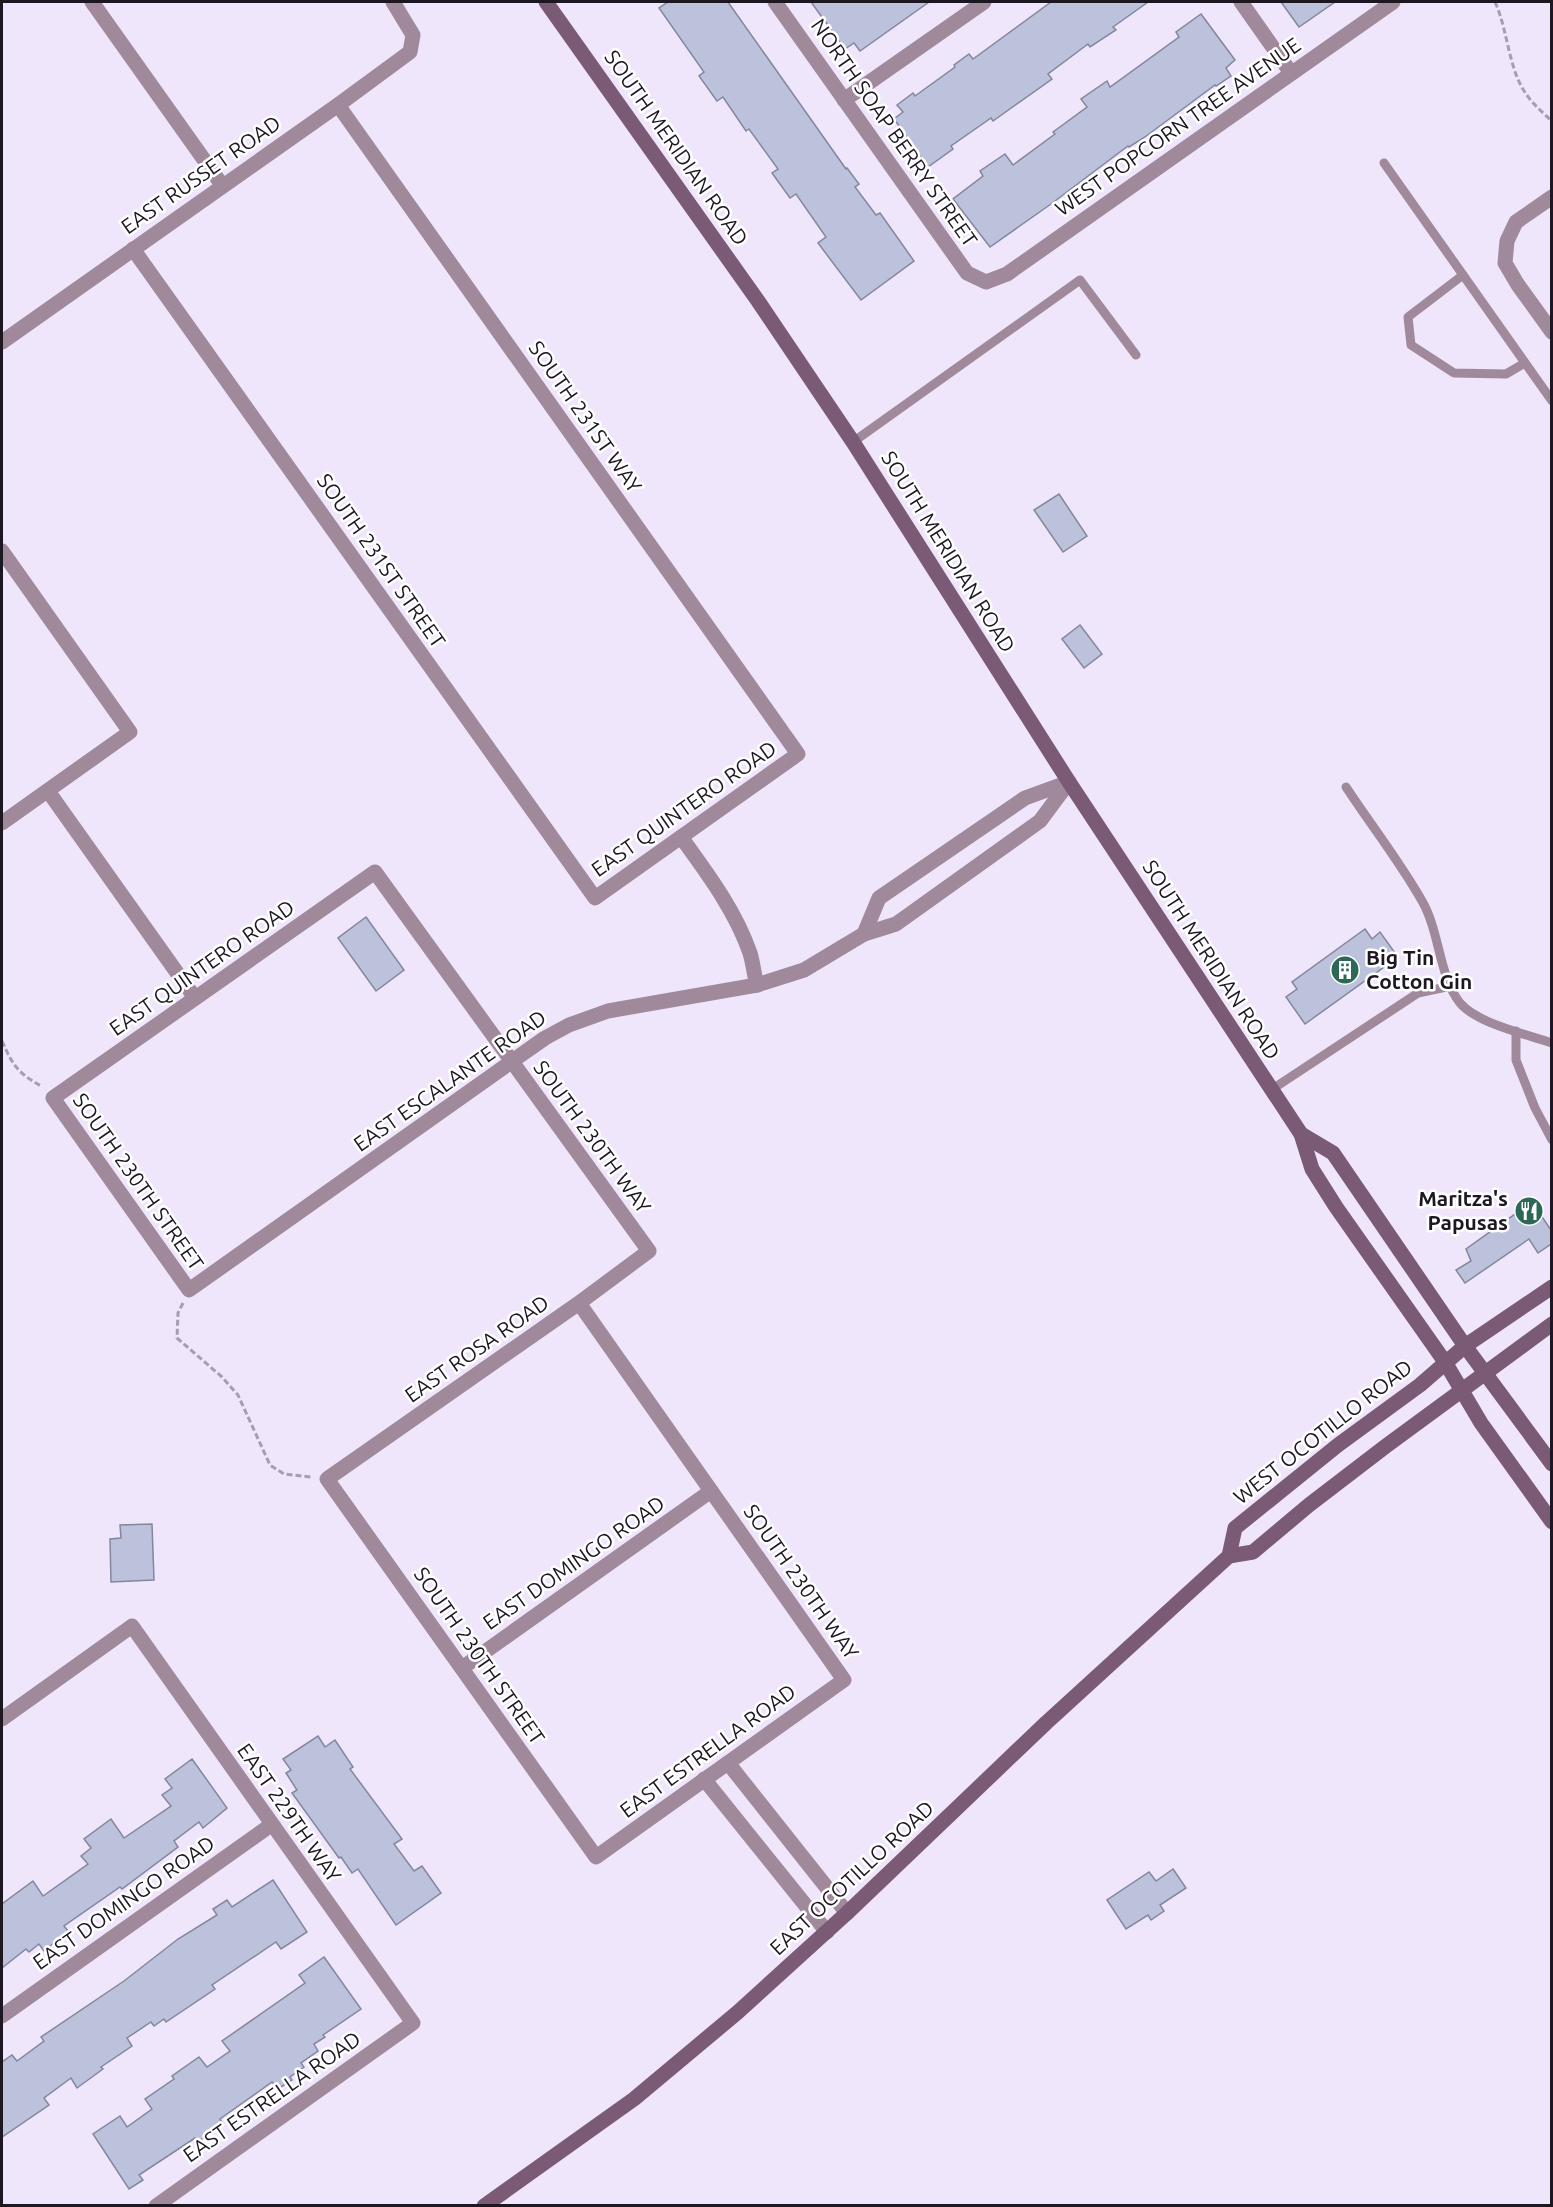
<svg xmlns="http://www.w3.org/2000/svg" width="1553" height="2207" font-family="Ubuntu,sans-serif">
<rect width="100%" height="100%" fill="#f0e6fc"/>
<!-- building -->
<g fill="#bdc2dc" stroke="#82869e" stroke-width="1.5">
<polygon points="668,2 728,2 846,169 847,168 859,184 855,187 876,215 880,213 914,261 861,300 818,243 826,237 796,194 790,198 772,173 778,169 749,129 746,131 723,97 717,101 699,76 704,72 659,8"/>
<polygon points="811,2 929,2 860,51 854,43 845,49"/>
<polygon points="1051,2 1148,2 1113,27 1116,30 1090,47 1088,44 1048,74 1052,79 993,121 991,118 951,146 953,149 928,167 894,119 903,112 897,105 913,93 915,96 955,67 954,65 969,54 973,59"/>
<polygon points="1281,2 1335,2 1299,27"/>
<polygon points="1201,14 1235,60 1226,68 1231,76 1216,86 1215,85 1145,137 1129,147 1128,146 1051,204 990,247 953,199 983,176 980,171 1005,154 1013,165 1055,134 1053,132 1087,107 1081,99 1107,81 1110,87 1179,37 1176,32"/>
<polygon points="1059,494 1087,536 1063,552 1034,510"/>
<polygon points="1080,625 1102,654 1084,668 1062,639"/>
<polygon points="366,917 404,970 376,991 338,938"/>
<polygon points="1365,929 1372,939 1380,932 1398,957 1305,1024 1286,997 1297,989 1292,982"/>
<polygon points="1532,1202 1551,1230 1551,1244 1538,1253 1529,1239 1465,1283 1456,1270 1471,1261 1466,1249"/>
<polygon points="152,1524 154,1580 111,1582 110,1539 121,1538 120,1525"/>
<polygon points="318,1736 325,1747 335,1740 353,1767 350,1769 402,1839 394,1844 414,1871 422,1866 441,1893 396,1925 358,1869 352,1873 341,1857 339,1858 292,1793 297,1790 286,1773 291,1770 283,1759"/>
<polygon points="192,1759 227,1808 203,1828 199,1822 174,1841 178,1847 122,1889 120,1887 64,1926 68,1931 44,1951 39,1944 29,1952 26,1949 2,1968 2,1904 33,1881 43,1896 88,1864 81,1856 91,1848 84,1839 111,1819 124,1838 171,1806 162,1795 172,1788 165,1779"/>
<polygon points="1173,1869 1186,1888 1160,1905 1164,1911 1151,1920 1148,1915 1126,1929 1107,1900 1149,1872 1156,1881"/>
<polygon points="273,1880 307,1932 281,1949 276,1942 212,1985 215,1989 166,2022 164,2019 154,2026 151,2022 127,2038 132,2046 101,2067 103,2069 77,2088 71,2078 44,2098 49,2105 2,2137 2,2062 12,2055 17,2061 44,2041 41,2037 124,1981 178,1939 217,1915 213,1909 227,1900 232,1907"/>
<polygon points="324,1957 361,2009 323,2035 325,2037 314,2044 318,2051 301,2063 304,2067 290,2077 292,2080 278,2089 272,2082 220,2119 223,2124 199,2141 195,2138 139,2175 143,2180 129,2189 93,2134 120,2116 127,2127 152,2109 145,2099 174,2079 172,2076 199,2057 207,2067 230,2051 222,2041 305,1983 299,1975"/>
</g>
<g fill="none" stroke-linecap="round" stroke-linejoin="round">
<!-- path -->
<g stroke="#a69daf" stroke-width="3" stroke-dasharray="6 3" stroke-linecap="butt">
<path d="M1495,2C1508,30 1508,68 1526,94C1533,104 1543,113 1552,121"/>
<path d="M2,1041C13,1066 18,1073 41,1086"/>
<polyline points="183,1303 178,1313 177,1338 222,1377 238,1395 270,1465 284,1474 311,1477"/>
</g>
<!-- lane -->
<g stroke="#9f899b" stroke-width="9">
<polyline points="1384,163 1552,401"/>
<polyline points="1463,275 1408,317 1411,345 1454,373 1506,374 1525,363"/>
<polyline points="853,442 1080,280 1136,355"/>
<path d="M1346,787C1371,825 1400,862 1422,901C1440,932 1439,977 1460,1003C1478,1024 1526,1034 1552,1043"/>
<polyline points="1516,1031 1516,1060 1535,1108 1552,1140"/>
<polyline points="1271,1090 1418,993 1451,986"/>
</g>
<!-- street -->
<g stroke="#9f899b" stroke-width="15">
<polyline points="92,2 222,185"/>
<polyline points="775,2 967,273 986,282 1007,274 1393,2"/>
<polyline points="1241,2 1291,73"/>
<polyline points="844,100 984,2"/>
<polyline points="1552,197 1516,222 1507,241 1505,263 1518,285 1552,332"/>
<polyline points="133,249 595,898 798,754 338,105"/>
<polyline points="2,342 338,105 410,52 413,35 393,2"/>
<polyline points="2,551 130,732 2,823"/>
<polyline points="48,791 195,998"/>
<path d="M681,837C707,873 735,910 750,953C753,963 754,974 757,985"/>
<polyline points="864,934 879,898 1025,798 1069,782"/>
<polyline points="579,1303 844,1680 596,1857 327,1479 579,1303 649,1251 375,872 53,1098 189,1290 511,1062 545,1038 569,1025 608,1011 757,985 804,970 864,934 896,924 1040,821 1069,782"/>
<polyline points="462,1668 711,1491"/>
<polyline points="2,1719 132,1626 413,2023 156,2206"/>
<polyline points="728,1763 847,1913"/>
<polyline points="704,1779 827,1932"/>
<polyline points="2,2016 271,1825"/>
</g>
<!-- secondary -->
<g stroke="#7a5a74" stroke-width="15">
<polyline points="546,2 758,301 853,442 1069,782 1301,1134 1312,1169 1336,1207 1445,1362 1481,1423 1552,1522"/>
<polyline points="1301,1134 1333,1153 1465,1346 1552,1464"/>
<polyline points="1229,1556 1235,1528 1338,1445 1420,1385 1465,1346 1552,1287"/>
<polyline points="1229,1556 1253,1552 1309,1505 1386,1446 1552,1324"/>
<polyline points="484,2206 634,2099 738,2012 847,1913 1046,1723 1229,1556"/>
</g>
</g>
<!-- icons -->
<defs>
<g id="building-disc" transform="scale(1.5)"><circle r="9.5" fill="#2c6854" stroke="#fff"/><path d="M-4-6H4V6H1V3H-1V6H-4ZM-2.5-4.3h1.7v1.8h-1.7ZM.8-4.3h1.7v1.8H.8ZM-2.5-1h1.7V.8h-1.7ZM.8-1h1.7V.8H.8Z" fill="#fff"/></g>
<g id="restaurant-disc" transform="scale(1.5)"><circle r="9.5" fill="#2c6854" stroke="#fff"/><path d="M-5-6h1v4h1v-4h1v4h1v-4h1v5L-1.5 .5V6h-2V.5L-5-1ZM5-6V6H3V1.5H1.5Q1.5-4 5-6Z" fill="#fff"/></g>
</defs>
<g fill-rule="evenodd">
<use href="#building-disc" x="1345" y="970"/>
<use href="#restaurant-disc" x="1529" y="1211"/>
</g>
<g text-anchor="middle" stroke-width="5" stroke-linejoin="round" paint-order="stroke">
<!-- street labels -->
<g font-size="21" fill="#1c1721" stroke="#fff">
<text transform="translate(1178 127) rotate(-35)" y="7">WEST POPCORN TREE AVENUE</text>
<text transform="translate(894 133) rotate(55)" y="7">NORTH SOAP BERRY STREET</text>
<text transform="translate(676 148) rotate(55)" y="7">SOUTH MERIDIAN ROAD</text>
<text transform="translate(201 175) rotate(-35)" y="7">EAST RUSSET ROAD</text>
<text transform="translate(585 417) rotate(55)" y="7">SOUTH 231ST WAY</text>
<text transform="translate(948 552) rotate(58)" y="7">SOUTH MERIDIAN ROAD</text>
<text transform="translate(381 561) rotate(55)" y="7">SOUTH 231ST STREET</text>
<text transform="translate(684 809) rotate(-35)" y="7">EAST QUINTERO ROAD</text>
<text transform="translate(1211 960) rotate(57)" y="7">SOUTH MERIDIAN ROAD</text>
<text transform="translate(202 968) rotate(-35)" y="7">EAST QUINTERO ROAD</text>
<text transform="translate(450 1081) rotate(-35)" y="7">EAST ESCALANTE ROAD</text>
<text transform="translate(592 1137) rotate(54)" y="7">SOUTH 230TH WAY</text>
<text transform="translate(138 1182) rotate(55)" y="7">SOUTH 230TH STREET</text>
<text transform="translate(477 1349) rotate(-35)" y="7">EAST ROSA ROAD</text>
<text transform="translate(1323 1432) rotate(-38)" y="7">WEST OCOTILLO ROAD</text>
<text transform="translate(574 1563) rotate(-35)" y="7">EAST DOMINGO ROAD</text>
<text transform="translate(801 1582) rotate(55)" y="7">SOUTH 230TH WAY</text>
<text transform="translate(479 1656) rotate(55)" y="7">SOUTH 230TH STREET</text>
<text transform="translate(708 1751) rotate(-36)" y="7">EAST ESTRELLA ROAD</text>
<text transform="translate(289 1813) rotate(55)" y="7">EAST 229TH WAY</text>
<text transform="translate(852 1878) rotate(-43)" y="7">EAST OCOTILLO ROAD</text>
<text transform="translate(124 1903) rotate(-35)" y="7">EAST DOMINGO ROAD</text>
<text transform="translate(272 2097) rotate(-35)" y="7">EAST ESTRELLA ROAD</text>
</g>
<!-- poi labels -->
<g font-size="21" font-weight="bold" fill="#1c1721" stroke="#fff" text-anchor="start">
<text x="1366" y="965">Big Tin<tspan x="1366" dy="24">Cotton Gin</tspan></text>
<text x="1508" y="1206" text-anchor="end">Maritza's<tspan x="1508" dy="24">Papusas</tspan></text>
</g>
</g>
<!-- border -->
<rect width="1553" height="2207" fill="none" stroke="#1c1721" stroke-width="6"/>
</svg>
